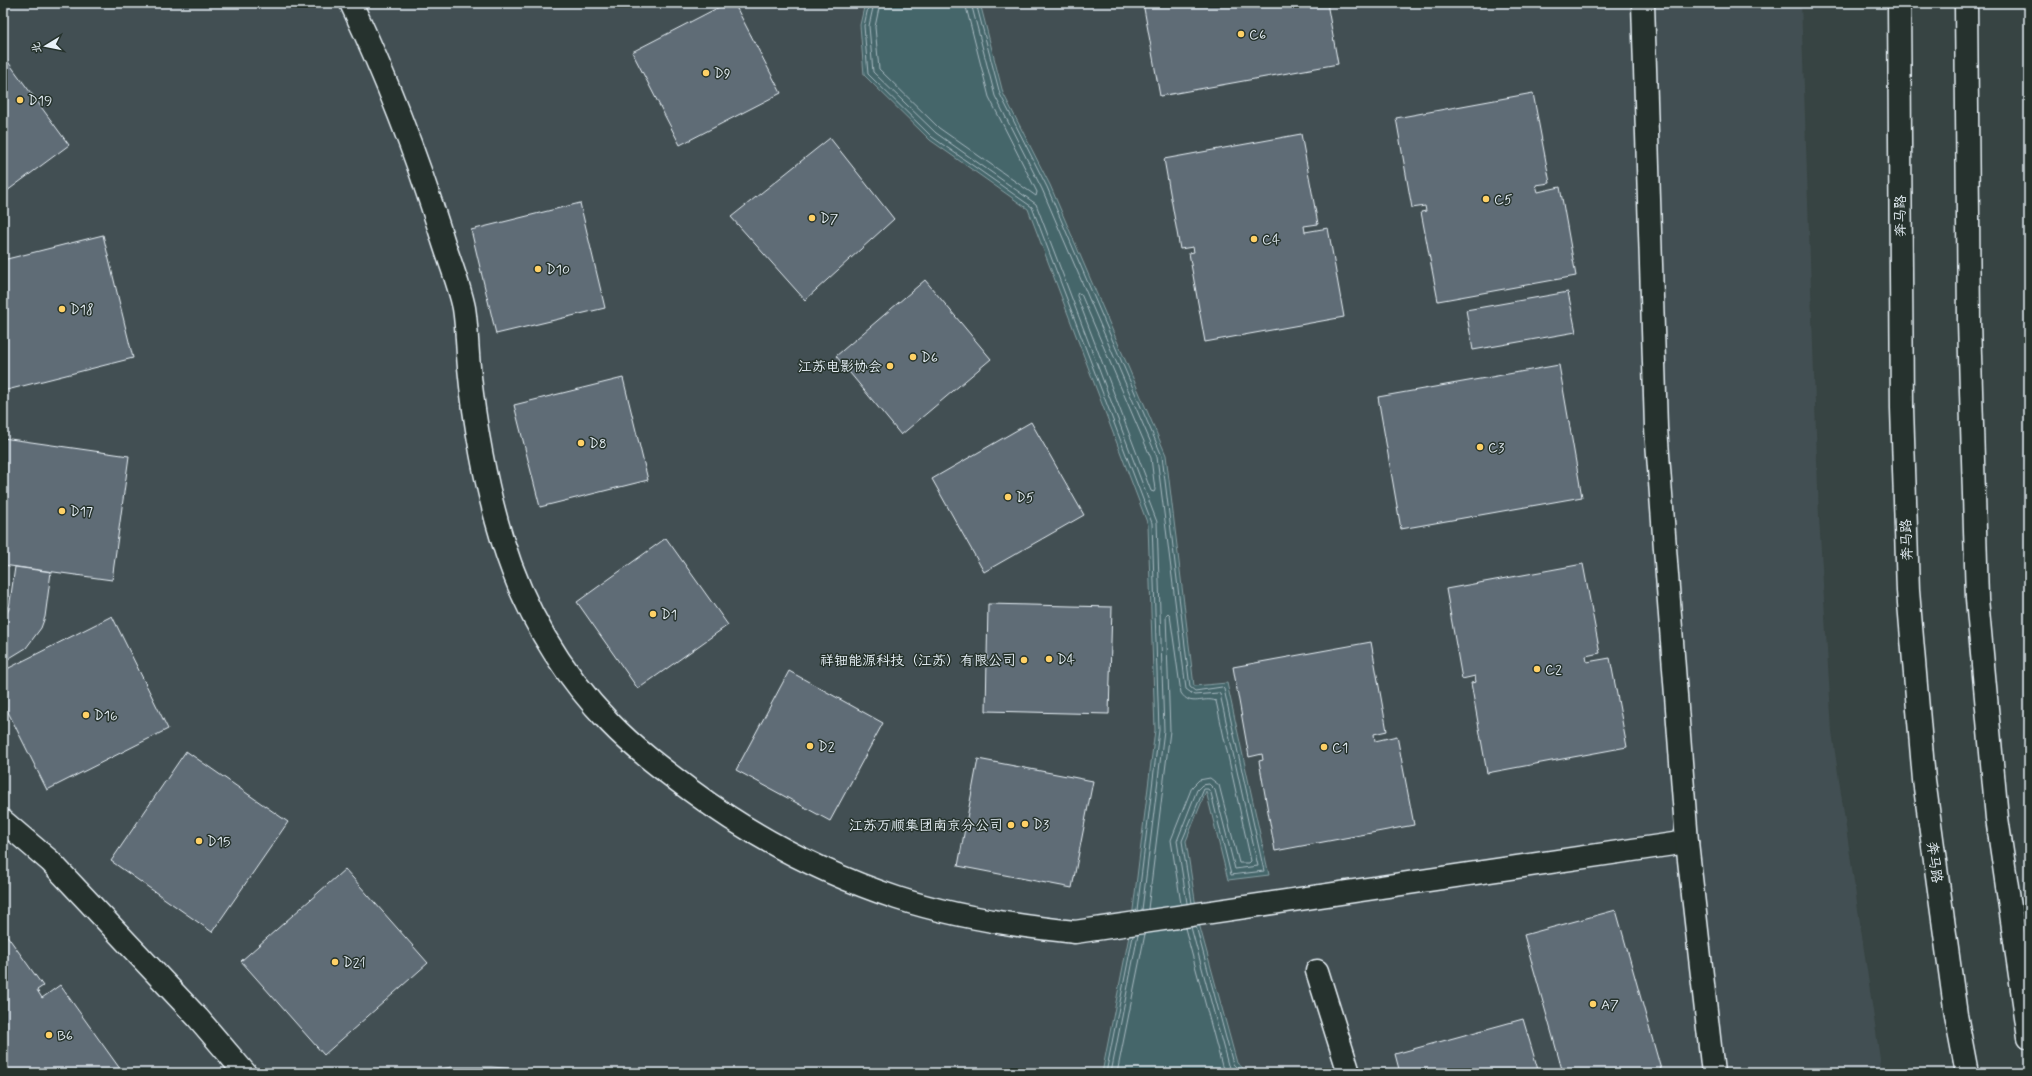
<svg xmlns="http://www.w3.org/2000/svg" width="2032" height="1076" font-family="Mynerve,'LXGW WenKai TC',sans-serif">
<rect width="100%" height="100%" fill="#374443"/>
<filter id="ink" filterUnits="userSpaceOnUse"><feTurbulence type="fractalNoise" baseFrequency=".025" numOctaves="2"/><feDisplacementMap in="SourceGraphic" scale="8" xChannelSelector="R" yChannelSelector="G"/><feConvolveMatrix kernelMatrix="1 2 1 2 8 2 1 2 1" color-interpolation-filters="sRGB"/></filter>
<g filter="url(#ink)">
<!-- built -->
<polygon fill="#435052" points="3,3 1801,3 1819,518 1832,732 1882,1073 3,1073"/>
<!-- water -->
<polygon fill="#45666b" stroke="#869ea3" points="865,3 980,3 1003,93 1050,185 1166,455 1194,686 1227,683 1269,875 1228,880 1206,791 1186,841 1198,920 1237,1063 1249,1073 1102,1073 1131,926 1155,730 1148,525 1028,209 930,140 864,75 860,25"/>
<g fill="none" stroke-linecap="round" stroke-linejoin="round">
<!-- shore -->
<g stroke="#a7b9c0" stroke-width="1">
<polyline points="869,3 864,26 868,74 932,137 1032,207 1152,523 1159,730 1137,911"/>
<polyline points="874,3 869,26 873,72 936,133 1036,204 1157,522 1164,730 1142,910"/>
<polyline points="880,3 875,27 879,69 939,128 1036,196 1037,192 989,97 965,3"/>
<polyline points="971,3 995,96 1042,189 1157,457 1186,689 1194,695 1218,693 1220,694 1258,866 1235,869 1215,790 1209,784 1202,785 1197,790 1177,841 1187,903"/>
<polyline points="976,3 1000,94 1047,187 1162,456 1190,687 1195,691 1222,687 1224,689 1264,871 1231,875 1211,793 1208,789 1204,789 1182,841 1192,903"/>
<polygon points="1078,293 1081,294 1151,458 1155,490 1154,492 1151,491 1077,296"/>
<path d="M1148,909L1170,731L1166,615L1168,613L1170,615L1181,693C1191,708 1203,696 1216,701L1251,861L1249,863H1239L1219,785L1210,778L1199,780L1192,787L1171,840L1181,904"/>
<polyline points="1196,926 1233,1064 1242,1073"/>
<polyline points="1191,927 1228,1065 1235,1073"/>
<polyline points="1185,928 1222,1066 1226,1073"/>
<polyline points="1106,1073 1133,936"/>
<polyline points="1111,1073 1138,935"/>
<polyline points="1117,1073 1145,934"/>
</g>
</g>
<!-- building -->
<g fill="#5f6c76" stroke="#e8f1f8">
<polygon points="727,3 734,3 781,93 680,145 632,52"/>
<polygon points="1143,3 1327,3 1338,64 1160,96"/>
<polygon points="3,55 69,145 3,194"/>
<polygon points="1533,93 1550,183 1536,185 1538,192 1560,187 1576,276 1438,301 1421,212 1426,211 1425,206 1412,208 1396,118"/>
<polygon points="1301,134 1318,224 1304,226 1305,232 1328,228 1344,317 1205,342 1189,253 1194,252 1193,247 1180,249 1164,159"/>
<polygon points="830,138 894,219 805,300 731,217"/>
<polygon points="580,203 605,308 496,334 471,230"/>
<polygon points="103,235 133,358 3,391 3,260"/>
<polygon points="925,280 991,359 901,435 836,356"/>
<polygon points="1568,292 1576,332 1473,350 1466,310"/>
<polygon points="1559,365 1582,497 1401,529 1378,397"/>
<polygon points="623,378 648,480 540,507 514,405"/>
<polygon points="1031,422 1084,515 984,572 932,479"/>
<polygon points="3,438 129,456 112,580 3,565"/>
<polygon points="666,538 728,625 638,689 577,602"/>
<polygon points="1583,564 1600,653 1586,656 1587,662 1610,658 1627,747 1487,773 1471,683 1476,682 1475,676 1462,679 1446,589"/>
<polygon points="15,567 51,572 45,617 41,628 26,648 3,662 3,620 9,609"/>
<polygon points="988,604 1112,607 1109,714 986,711"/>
<polygon points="112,616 168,729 47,790 3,702 3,671"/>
<polygon points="1371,642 1387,731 1374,734 1375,741 1397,736 1414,825 1275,851 1259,761 1263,760 1262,754 1249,757 1233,667"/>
<polygon points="789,671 883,723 830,821 736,770"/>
<polygon points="186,751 288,822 212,932 111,861"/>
<polygon points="978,759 1093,781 1072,888 958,866"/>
<polygon points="345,869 428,963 324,1055 241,961"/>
<polygon points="1616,910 1662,1073 1563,1073 1524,935"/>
<polygon points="3,930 43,986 37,990 42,998 60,985 123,1073 3,1073"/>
<polygon points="1523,1019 1539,1073 1400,1073 1395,1054"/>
<polygon points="453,1067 491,1067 532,1070 531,1073 410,1073"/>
</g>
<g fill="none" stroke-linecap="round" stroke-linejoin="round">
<!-- minor casing -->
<g stroke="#e8f1f8" stroke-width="25">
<g id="minor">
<path d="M351,3C387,79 416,154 441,234C448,258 459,283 464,308C467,327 467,347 469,367C474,421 486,488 502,539C523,608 560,671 610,723C634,748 662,769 690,790C753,837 822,873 897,898C955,917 1015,926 1075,932L1687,842"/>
<polyline points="1643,3 1656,428 1687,842 1713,1073"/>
<polyline points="3,821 50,861 198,1018 245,1073"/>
<polyline points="1317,971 1349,1073"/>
</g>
</g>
<!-- major casing -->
<g stroke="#e8f1f8" stroke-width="25">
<g id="major">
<polyline points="1899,3 1902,408 1908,591 1924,780 1956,1015 1967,1073"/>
<polyline points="1966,3 1969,321 1977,599 1997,818 2029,1037"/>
</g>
</g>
<!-- minor -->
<use href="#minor" stroke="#26332d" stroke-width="22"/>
<!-- major -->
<use href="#major" stroke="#26332d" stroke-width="22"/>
</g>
</g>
<!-- markers -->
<g fill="#ffd166" stroke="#26332d" stroke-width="1.5">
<circle cx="1241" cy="34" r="4"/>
<circle cx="706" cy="73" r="4"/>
<circle cx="20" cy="100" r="4"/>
<circle cx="1486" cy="199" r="4"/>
<circle cx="812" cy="218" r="4"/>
<circle cx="1254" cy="239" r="4"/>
<circle cx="538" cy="269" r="4"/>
<circle cx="62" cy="309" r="4"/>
<circle cx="913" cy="357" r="4"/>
<circle cx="890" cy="366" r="4"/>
<circle cx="581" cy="443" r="4"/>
<circle cx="1480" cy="447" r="4"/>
<circle cx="1008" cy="497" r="4"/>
<circle cx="62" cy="511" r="4"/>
<circle cx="653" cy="614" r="4"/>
<circle cx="1049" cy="659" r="4"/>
<circle cx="1024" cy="660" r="4"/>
<circle cx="1537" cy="669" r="4"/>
<circle cx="86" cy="715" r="4"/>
<circle cx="810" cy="746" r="4"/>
<circle cx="1324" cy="747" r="4"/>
<circle cx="1025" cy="824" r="4"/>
<circle cx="1011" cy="825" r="4"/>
<circle cx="199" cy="841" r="4"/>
<circle cx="335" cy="962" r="4"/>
<circle cx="1593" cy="1004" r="4"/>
<circle cx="49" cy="1035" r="4"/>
</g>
<g text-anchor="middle" stroke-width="3" stroke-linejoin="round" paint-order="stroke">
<!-- poi labels -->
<g font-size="14" fill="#e8f1f8" stroke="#26332d" text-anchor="start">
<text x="1249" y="39">C6</text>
<text x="714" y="78">D9</text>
<text x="28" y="105">D19</text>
<text x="1494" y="204">C5</text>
<text x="820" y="223">D7</text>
<text x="1262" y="244">C4</text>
<text x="546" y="274">D10</text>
<text x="70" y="314">D18</text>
<text x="921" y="362">D6</text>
<text x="882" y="371" text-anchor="end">江苏电影协会</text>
<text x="589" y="448">D8</text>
<text x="1488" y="452">C3</text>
<text x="1016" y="502">D5</text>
<text x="70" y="516">D17</text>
<text x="661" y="619">D1</text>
<text x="1057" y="664">D4</text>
<text x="1016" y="665" text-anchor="end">祥钿能源科技（江苏）有限公司</text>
<text x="1545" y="674">C2</text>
<text x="94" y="720">D16</text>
<text x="818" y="751">D2</text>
<text x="1332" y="752">C1</text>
<text x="1033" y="829">D3</text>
<text x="1003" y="830" text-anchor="end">江苏万顺集团南京分公司</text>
<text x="207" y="846">D15</text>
<text x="343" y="967">D21</text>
<text x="1601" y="1009">A7</text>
<text x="57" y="1040">B6</text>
</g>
<!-- street labels -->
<g font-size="14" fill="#e8f1f8" stroke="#26332d">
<text transform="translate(1900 216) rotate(-90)" y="5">奔马路</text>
<text transform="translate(1906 540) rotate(-92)" y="5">奔马路</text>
<text transform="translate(1935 862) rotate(82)" y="5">奔马路</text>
</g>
</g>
<!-- margin -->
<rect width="2032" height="1076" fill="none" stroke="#26332d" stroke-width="16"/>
<rect x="8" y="8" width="2016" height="1060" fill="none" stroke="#e8f1f8" stroke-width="1.5" filter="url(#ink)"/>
<!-- north arrow -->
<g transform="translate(46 46) rotate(260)" stroke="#26332d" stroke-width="3" paint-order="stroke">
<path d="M0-3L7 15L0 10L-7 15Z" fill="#e8f1f8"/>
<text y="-6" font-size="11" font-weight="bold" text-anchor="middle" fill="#e8f1f8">北</text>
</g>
</svg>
